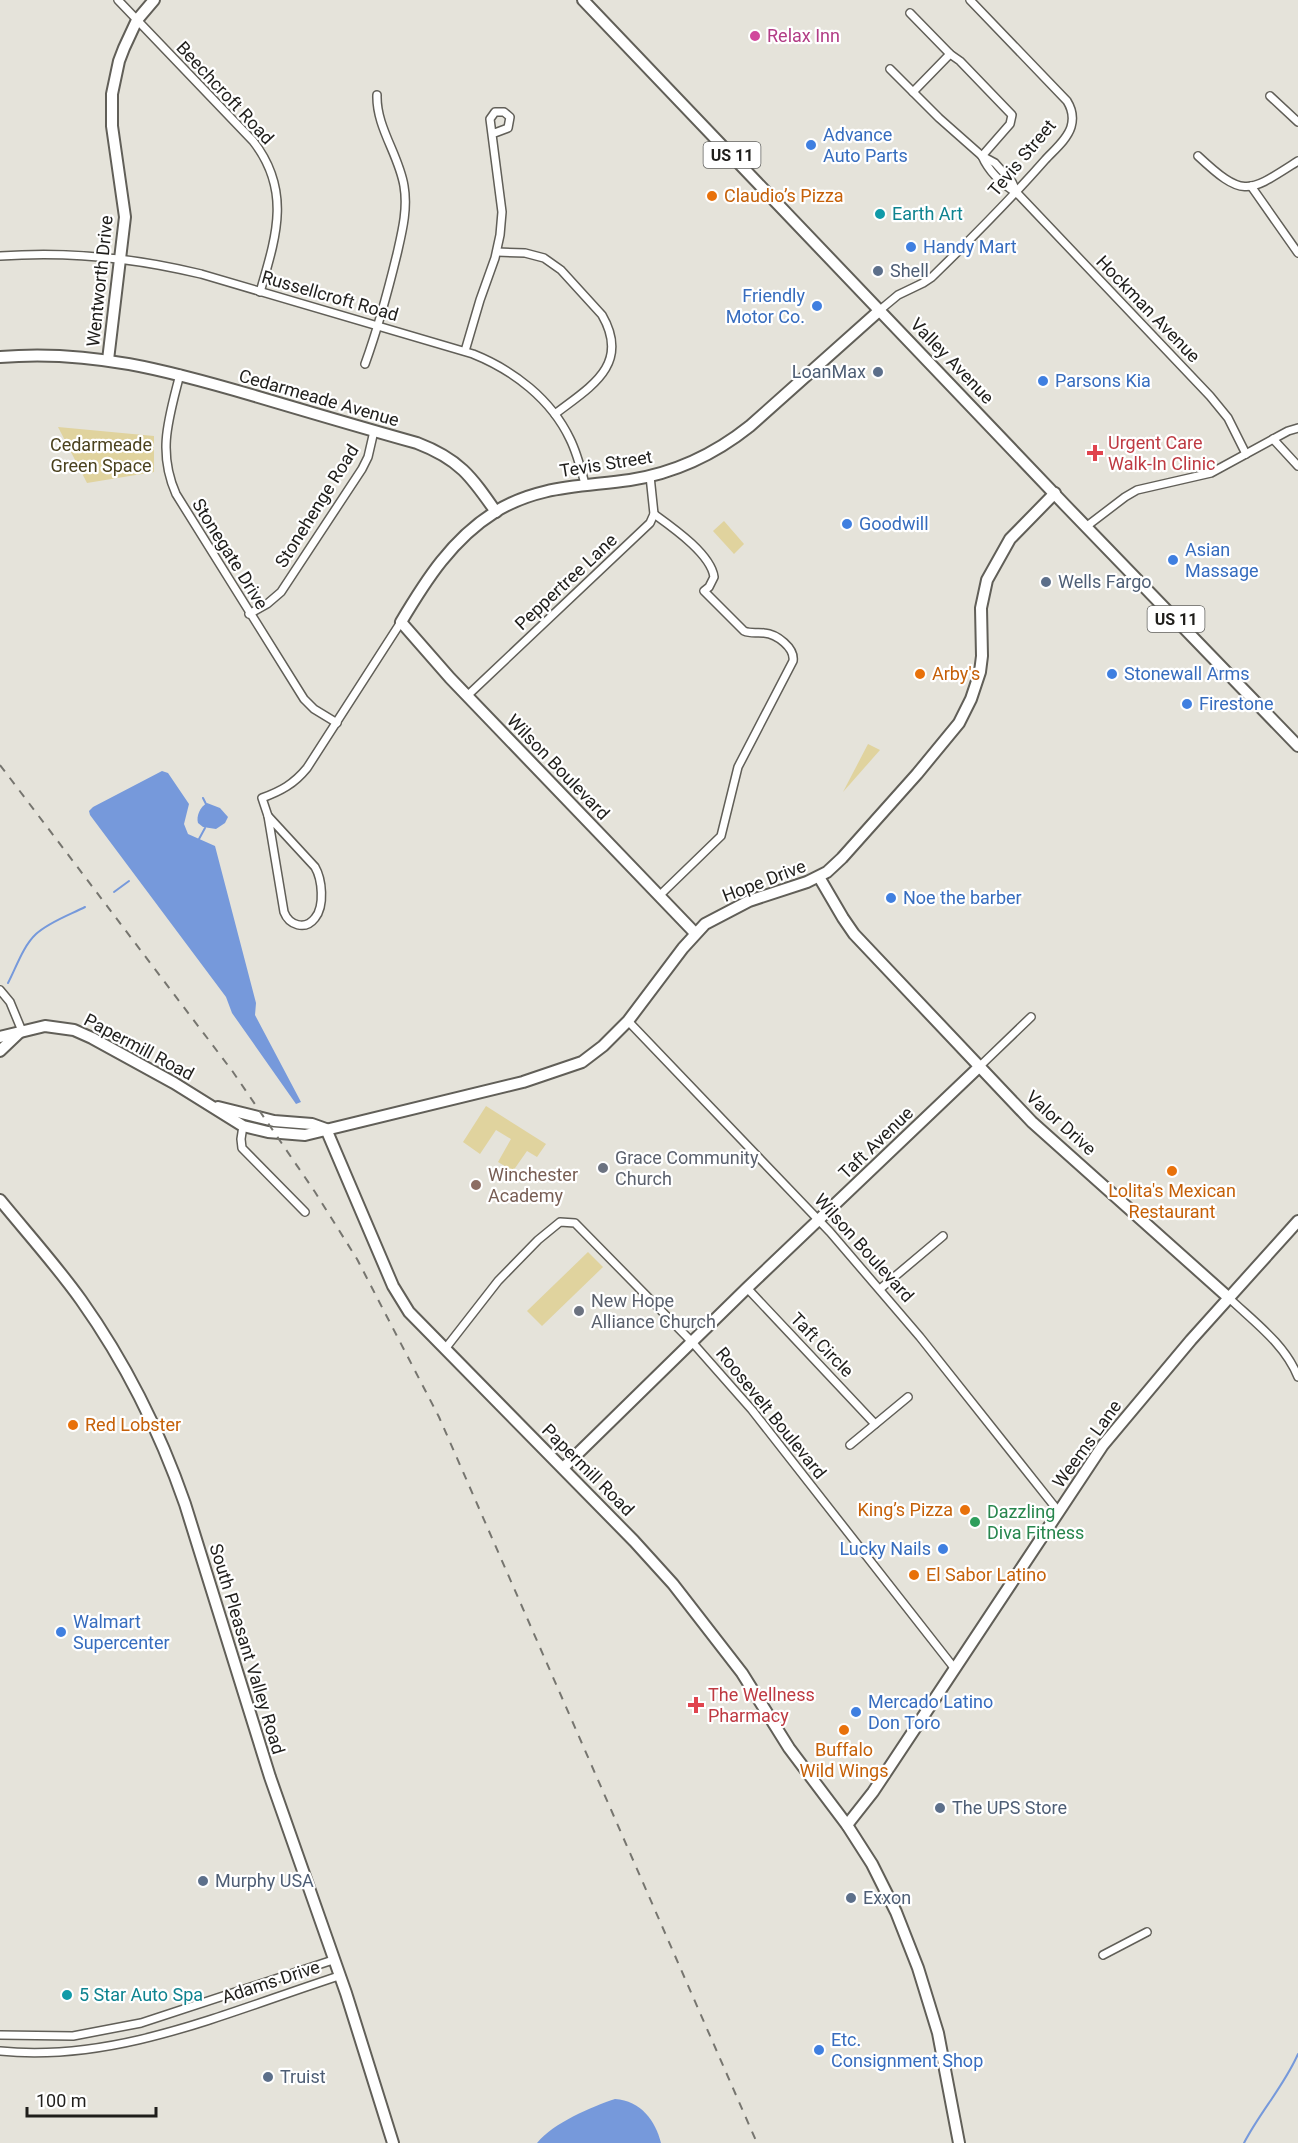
<svg xmlns="http://www.w3.org/2000/svg" width="1298" height="2143" font-family="Roboto,sans-serif">
<rect width="100%" height="100%" fill="#e5e3da"/>
<!-- green -->
<g fill="#e0d39e">
<polygon points="58,427 154,436 154,472 87,483"/>
<polygon points="724,521 744,544 734,554 713,531"/>
<polygon points="868,744 880,750 843,792"/>
<polygon points="486,1106 546,1144 537,1157 527,1151 513,1171 498,1162 511,1139 496,1130 480,1154 463,1142"/>
<polygon points="588,1252 603,1267 542,1326 527,1311"/>
</g>
<!-- water -->
<g fill="#7699db">
<polygon points="162,771 168,773 189,804 184,824 188,834 215,846 256,1003 255,1015 301,1102 296,1104 232,1013 226,997 90,815 89,811 93,807"/>
<path d="M207,803L220,808L228,817L225,823L216,829L203,827L198,823C196,816 200,807 207,803Z"/>
<path d="M615,2099C641,2101 655,2120 661,2143H537C553,2123 591,2107 615,2099Z"/>
</g>
<g fill="none" stroke-linecap="round" stroke-linejoin="round">
<!-- stream -->
<g stroke="#7699db" stroke-width="2">
<polyline points="203,798 206,804"/>
<polyline points="199,839 205,828"/>
<polyline points="114,892 129,881"/>
<path d="M8,983C16,968 23,946 36,934C49,922 69,915 85,907"/>
<path d="M1244,2143C1260,2112 1284,2086 1298,2054"/>
</g>
<!-- street casing -->
<g stroke="#615f58" stroke-width="10">
<g id="street">
<path d="M118,0L253,141C292,191 276,237 260,292"/>
<polyline points="910,13 950,54 960,61 1012,115 1010,124 982,156"/>
<polyline points="890,69 939,118 982,156 995,163 1012,182 1017,193"/>
<polyline points="913,92 950,54"/>
<polyline points="1270,96 1298,122"/>
<path d="M982,156C989,172 1002,184 1017,193L1210,396L1228,418L1246,454"/>
<path d="M1198,156C1244,199 1248,193 1298,161"/>
<polyline points="1251,186 1298,253"/>
<path d="M497,252L525,253L544,258L561,270L602,315C631,365 590,387 555,414"/>
<path d="M0,256C67,251 135,258 201,274L473,354C513,370 551,399 570,439C577,453 581,469 585,484"/>
<path d="M880,310L898,295L923,283L932,277C971,239 1009,201 1045,160C1053,151 1067,140 1071,127C1074,117 1072,109 1067,101L970,0"/>
<polyline points="465,351 480,300 495,258 500,235 502,212 490,119 495,112 504,112 510,117 508,128 492,134"/>
<path d="M365,364C378,328 388,291 397,254C402,232 408,209 404,186C399,155 376,127 377,95"/>
<path d="M180,374C169,418 157,451 176,494L304,699L314,709L337,723"/>
<polyline points="1273,439 1298,466"/>
<path d="M654,514C672,527 711,554 714,577L709,587L704,591L744,631C751,634 757,632 764,633C777,634 795,648 793,661L738,767L721,836L659,896"/>
<polyline points="1087,526 1125,497 1137,490 1211,473 1288,431 1298,428"/>
<polyline points="249,614 267,604 281,592 362,469 368,457 374,431"/>
<polyline points="467,696 650,523 654,514 650,476"/>
<path d="M268,816L315,867C322,879 325,906 315,918C305,931 289,925 284,912Z"/>
<path d="M268,816L262,798C281,791 294,784 307,768L401,622"/>
<polyline points="0,990 10,1002 22,1031"/>
<polyline points="628,1021 830,1232 920,1337 1059,1512"/>
<polyline points="979,1067 1031,1017"/>
<polyline points="243,1126 241,1139 242,1148 305,1212"/>
<polyline points="747,1288 875,1424"/>
<polyline points="880,1289 943,1236"/>
<path d="M1229,1298C1253,1321 1285,1344 1298,1377"/>
<polyline points="445,1349 498,1281 538,1240 560,1222 575,1223 692,1342 752,1410 955,1669"/>
<polyline points="850,1445 908,1397"/>
<polyline points="1103,1955 1147,1932"/>
<polyline points="0,2035 73,2036 141,2023 333,1960"/>
<path d="M0,2051C117,2063 230,2011 339,1976"/>
</g>
</g>
<!-- secondary casing -->
<g stroke="#615f58" stroke-width="14">
<g id="secondary">
<path d="M0,357C90,349 170,371 255,396C309,412 363,428 417,443C459,459 471,476 496,512"/>
<polyline points="108,360 125,217 112,126 112,94 119,61 124,48 137,20 154,0"/>
<polyline points="819,877 843,918 854,934 1032,1122 1229,1298"/>
<path d="M695,933L450,678L401,622C426,580 452,539 495,512C538,485 582,487 630,480C675,473 715,454 750,426L880,310"/>
<polyline points="0,1037 45,1026 74,1030 92,1038 174,1083 243,1126 268,1132 305,1135 523,1082 582,1062 603,1046 628,1021 683,948 705,924 749,901 807,882 827,872 842,858 917,774 959,723 971,699 980,672 982,656 981,608 987,580 1010,539 1055,493"/>
<polyline points="0,1051 21,1031"/>
<polyline points="218,1107 274,1121 312,1124 326,1129 393,1286 409,1312 634,1541 673,1584 742,1673 789,1748 847,1825 872,1864 896,1912 918,1968 938,2033 959,2143"/>
<path d="M0,1200C27,1233 56,1265 81,1300C125,1362 160,1432 185,1504L270,1777L346,1993L393,2143"/>
<polyline points="563,1468 747,1288 979,1067"/>
<polyline points="847,1825 873,1792 1103,1445 1191,1340 1298,1221"/>
</g>
</g>
<!-- primary casing -->
<g stroke="#615f58" stroke-width="14">
<polyline id="primary" points="583,0 1066,506 1298,746"/>
</g>
<!-- street -->
<use href="#street" stroke="#fff" stroke-width="7"/>
<!-- secondary -->
<use href="#secondary" stroke="#fff" stroke-width="10"/>
<!-- primary -->
<use href="#primary" stroke="#fff" stroke-width="10"/>
<!-- rail -->
<polyline stroke="#76756f" stroke-width="2" stroke-dasharray="8 8" stroke-linecap="butt" points="0,765 233,1072 315,1192 357,1259 439,1417 757,2143"/>
</g>
<!-- markers -->
<circle fill="#d1479c" stroke="#fff" stroke-width="2" cx="755" cy="36" r="6"/>
<g fill="#3f7fe0" stroke="#fff" stroke-width="2">
<circle cx="811" cy="145" r="6"/>
<circle cx="911" cy="247" r="6"/>
<circle cx="817" cy="306" r="6"/>
<circle cx="1043" cy="381" r="6"/>
<circle cx="847" cy="524" r="6"/>
<circle cx="1173" cy="560" r="6"/>
<circle cx="1112" cy="674" r="6"/>
<circle cx="1187" cy="704" r="6"/>
<circle cx="891" cy="898" r="6"/>
<circle cx="943" cy="1549" r="6"/>
<circle cx="61" cy="1632" r="6"/>
<circle cx="856" cy="1712" r="6"/>
<circle cx="819" cy="2050" r="6"/>
</g>
<g fill="#e8710a" stroke="#fff" stroke-width="2">
<circle cx="712" cy="196" r="6"/>
<circle cx="920" cy="674" r="6"/>
<circle cx="1172" cy="1171" r="6"/>
<circle cx="73" cy="1425" r="6"/>
<circle cx="965" cy="1510" r="6"/>
<circle cx="914" cy="1575" r="6"/>
<circle cx="844" cy="1730" r="6"/>
</g>
<g fill="#0f9aa8" stroke="#fff" stroke-width="2">
<circle cx="880" cy="214" r="6"/>
<circle cx="67" cy="1995" r="6"/>
</g>
<g fill="#5c6f8a" stroke="#fff" stroke-width="2">
<circle cx="878" cy="271" r="6"/>
<circle cx="878" cy="372" r="6"/>
<circle cx="1046" cy="582" r="6"/>
<circle cx="940" cy="1808" r="6"/>
<circle cx="203" cy="1881" r="6"/>
<circle cx="851" cy="1898" r="6"/>
<circle cx="268" cy="2077" r="6"/>
</g>
<g fill="#e0444e" stroke="#fff" stroke-width="2">
<path d="M1092 444h6v6h6v6h-6v6h-6v-6h-6v-6h6z"/>
<path d="M693 1696h6v6h6v6h-6v6h-6v-6h-6v-6h6z"/>
</g>
<g fill="#6b7280" stroke="#fff" stroke-width="2">
<circle cx="603" cy="1168" r="6"/>
<circle cx="579" cy="1311" r="6"/>
</g>
<circle fill="#8d6e63" stroke="#fff" stroke-width="2" cx="476" cy="1185" r="6"/>
<circle fill="#2e9e5b" stroke="#fff" stroke-width="2" cx="975" cy="1522" r="6"/>
<g text-anchor="middle" stroke-width="4.5" stroke-linejoin="round" paint-order="stroke">
<!-- shield labels -->
<g fill="#fff" stroke="#62625f" stroke-width="1.5">
<rect x="703.5" y="142" width="57" height="26" rx="4.5"/>
<rect x="1147.5" y="606" width="57" height="26" rx="4.5"/>
</g>
<g font-size="16" font-weight="bold" fill="#1f1e1b">
<text x="732" y="161">US 11</text>
<text x="1176" y="625">US 11</text>
</g>
<!-- hotel labels -->
<g font-size="18" fill="#b23c85" stroke="#fff" text-anchor="start">
<text x="767" y="42">Relax Inn</text>
</g>
<!-- street labels -->
<g font-size="18" fill="#1f1e1b" stroke="#fff">
<text transform="translate(225 93) rotate(47)" y="6">Beechcroft Road</text>
<text transform="translate(1022 158) rotate(-50)" y="6">Tevis Street</text>
<text transform="translate(100 281) rotate(-84)" y="6">Wentworth Drive</text>
<text transform="translate(330 296) rotate(16)" y="6">Russellcroft Road</text>
<text transform="translate(1148 309) rotate(46)" y="6">Hockman Avenue</text>
<text transform="translate(952 361) rotate(46)" y="6">Valley Avenue</text>
<text transform="translate(319 398) rotate(16)" y="6">Cedarmeade Avenue</text>
<text transform="translate(606 464) rotate(-9)" y="6">Tevis Street</text>
<text transform="translate(317 506) rotate(-58)" y="6">Stonehenge Road</text>
<text transform="translate(230 554) rotate(58)" y="6">Stonegate Drive</text>
<text transform="translate(566 582) rotate(-43)" y="6">Peppertree Lane</text>
<text transform="translate(558 767) rotate(46)" y="6">Wilson Boulevard</text>
<text transform="translate(764 881) rotate(-21)" y="6">Hope Drive</text>
<text transform="translate(139 1047) rotate(28)" y="6">Papermill Road</text>
<text transform="translate(1061 1123) rotate(42)" y="6">Valor Drive</text>
<text transform="translate(876 1143) rotate(-44)" y="6">Taft Avenue</text>
<text transform="translate(864 1248) rotate(48)" y="6">Wilson Boulevard</text>
<text transform="translate(822 1345) rotate(46)" y="6">Taft Circle</text>
<text transform="translate(771 1413) rotate(51)" y="6">Roosevelt Boulevard</text>
<text transform="translate(1087 1444) rotate(-54)" y="6">Weems Lane</text>
<text transform="translate(588 1470) rotate(45)" y="6">Papermill Road</text>
<text transform="translate(247 1649) rotate(73)" y="6">South Pleasant Valley Road</text>
<text transform="translate(271 1982) rotate(-18)" y="6">Adams Drive</text>
</g>
<!-- shop labels -->
<g font-size="18" fill="#366cbe" stroke="#fff" text-anchor="start">
<text x="823" y="141">Advance<tspan x="823" dy="21">Auto Parts</tspan></text>
<text x="923" y="253">Handy Mart</text>
<text x="805" y="302" text-anchor="end">Friendly<tspan x="805" dy="21">Motor Co.</tspan></text>
<text x="1055" y="387">Parsons Kia</text>
<text x="859" y="530">Goodwill</text>
<text x="1185" y="556">Asian<tspan x="1185" dy="21">Massage</tspan></text>
<text x="1124" y="680">Stonewall Arms</text>
<text x="1199" y="710">Firestone</text>
<text x="903" y="904">Noe the barber</text>
<text x="931" y="1555" text-anchor="end">Lucky Nails</text>
<text x="73" y="1628">Walmart<tspan x="73" dy="21">Supercenter</tspan></text>
<text x="868" y="1708">Mercado Latino<tspan x="868" dy="21">Don Toro</tspan></text>
<text x="831" y="2046">Etc.<tspan x="831" dy="21">Consignment Shop</tspan></text>
</g>
<!-- food labels -->
<g font-size="18" fill="#c56008" stroke="#fff" text-anchor="start">
<text x="724" y="202">Claudio’s Pizza</text>
<text x="932" y="680">Arby's</text>
<text x="1172" y="1197" text-anchor="middle">Lolita's Mexican<tspan x="1172" dy="21">Restaurant</tspan></text>
<text x="85" y="1431">Red Lobster</text>
<text x="953" y="1516" text-anchor="end">King’s Pizza</text>
<text x="926" y="1581">El Sabor Latino</text>
<text x="844" y="1756" text-anchor="middle">Buffalo<tspan x="844" dy="21">Wild Wings</tspan></text>
</g>
<!-- culture labels -->
<g font-size="18" fill="#0d838f" stroke="#fff" text-anchor="start">
<text x="892" y="220">Earth Art</text>
<text x="79" y="2001">5 Star Auto Spa</text>
</g>
<!-- service labels -->
<g font-size="18" fill="#4e5e75" stroke="#fff" text-anchor="start">
<text x="890" y="277">Shell</text>
<text x="866" y="378" text-anchor="end">LoanMax</text>
<text x="1058" y="588">Wells Fargo</text>
<text x="952" y="1814">The UPS Store</text>
<text x="215" y="1887">Murphy USA</text>
<text x="863" y="1904">Exxon</text>
<text x="280" y="2083">Truist</text>
</g>
<!-- health labels -->
<g font-size="18" fill="#be3a42" stroke="#fff" text-anchor="start">
<text x="1108" y="449">Urgent Care<tspan x="1108" dy="21">Walk-In Clinic</tspan></text>
<text x="708" y="1701">The Wellness<tspan x="708" dy="21">Pharmacy</tspan></text>
</g>
<!-- park labels -->
<g font-size="18" fill="#4b421e" stroke="#fff">
<text x="101" y="451">Cedarmeade<tspan x="101" dy="21">Green Space</tspan></text>
</g>
<!-- worship labels -->
<g font-size="18" fill="#5b616d" stroke="#fff" text-anchor="start">
<text x="615" y="1164">Grace Community<tspan x="615" dy="21">Church</tspan></text>
<text x="591" y="1307">New Hope<tspan x="591" dy="21">Alliance Church</tspan></text>
</g>
<!-- education labels -->
<g font-size="18" fill="#785e54" stroke="#fff" text-anchor="start">
<text x="488" y="1181">Winchester<tspan x="488" dy="21">Academy</tspan></text>
</g>
<!-- leisure labels -->
<g font-size="18" fill="#27864d" stroke="#fff" text-anchor="start">
<text x="987" y="1518">Dazzling<tspan x="987" dy="21">Diva Fitness</tspan></text>
</g>
</g>
<!-- scale -->
<path d="M27 2107v9h129v-9" fill="none" stroke="#1f1e1b" stroke-width="3"/>
<text x="36" y="2107" font-size="18" fill="#1f1e1b" stroke="#ffffff" stroke-width="4.5" paint-order="stroke">100 m</text>
</svg>
